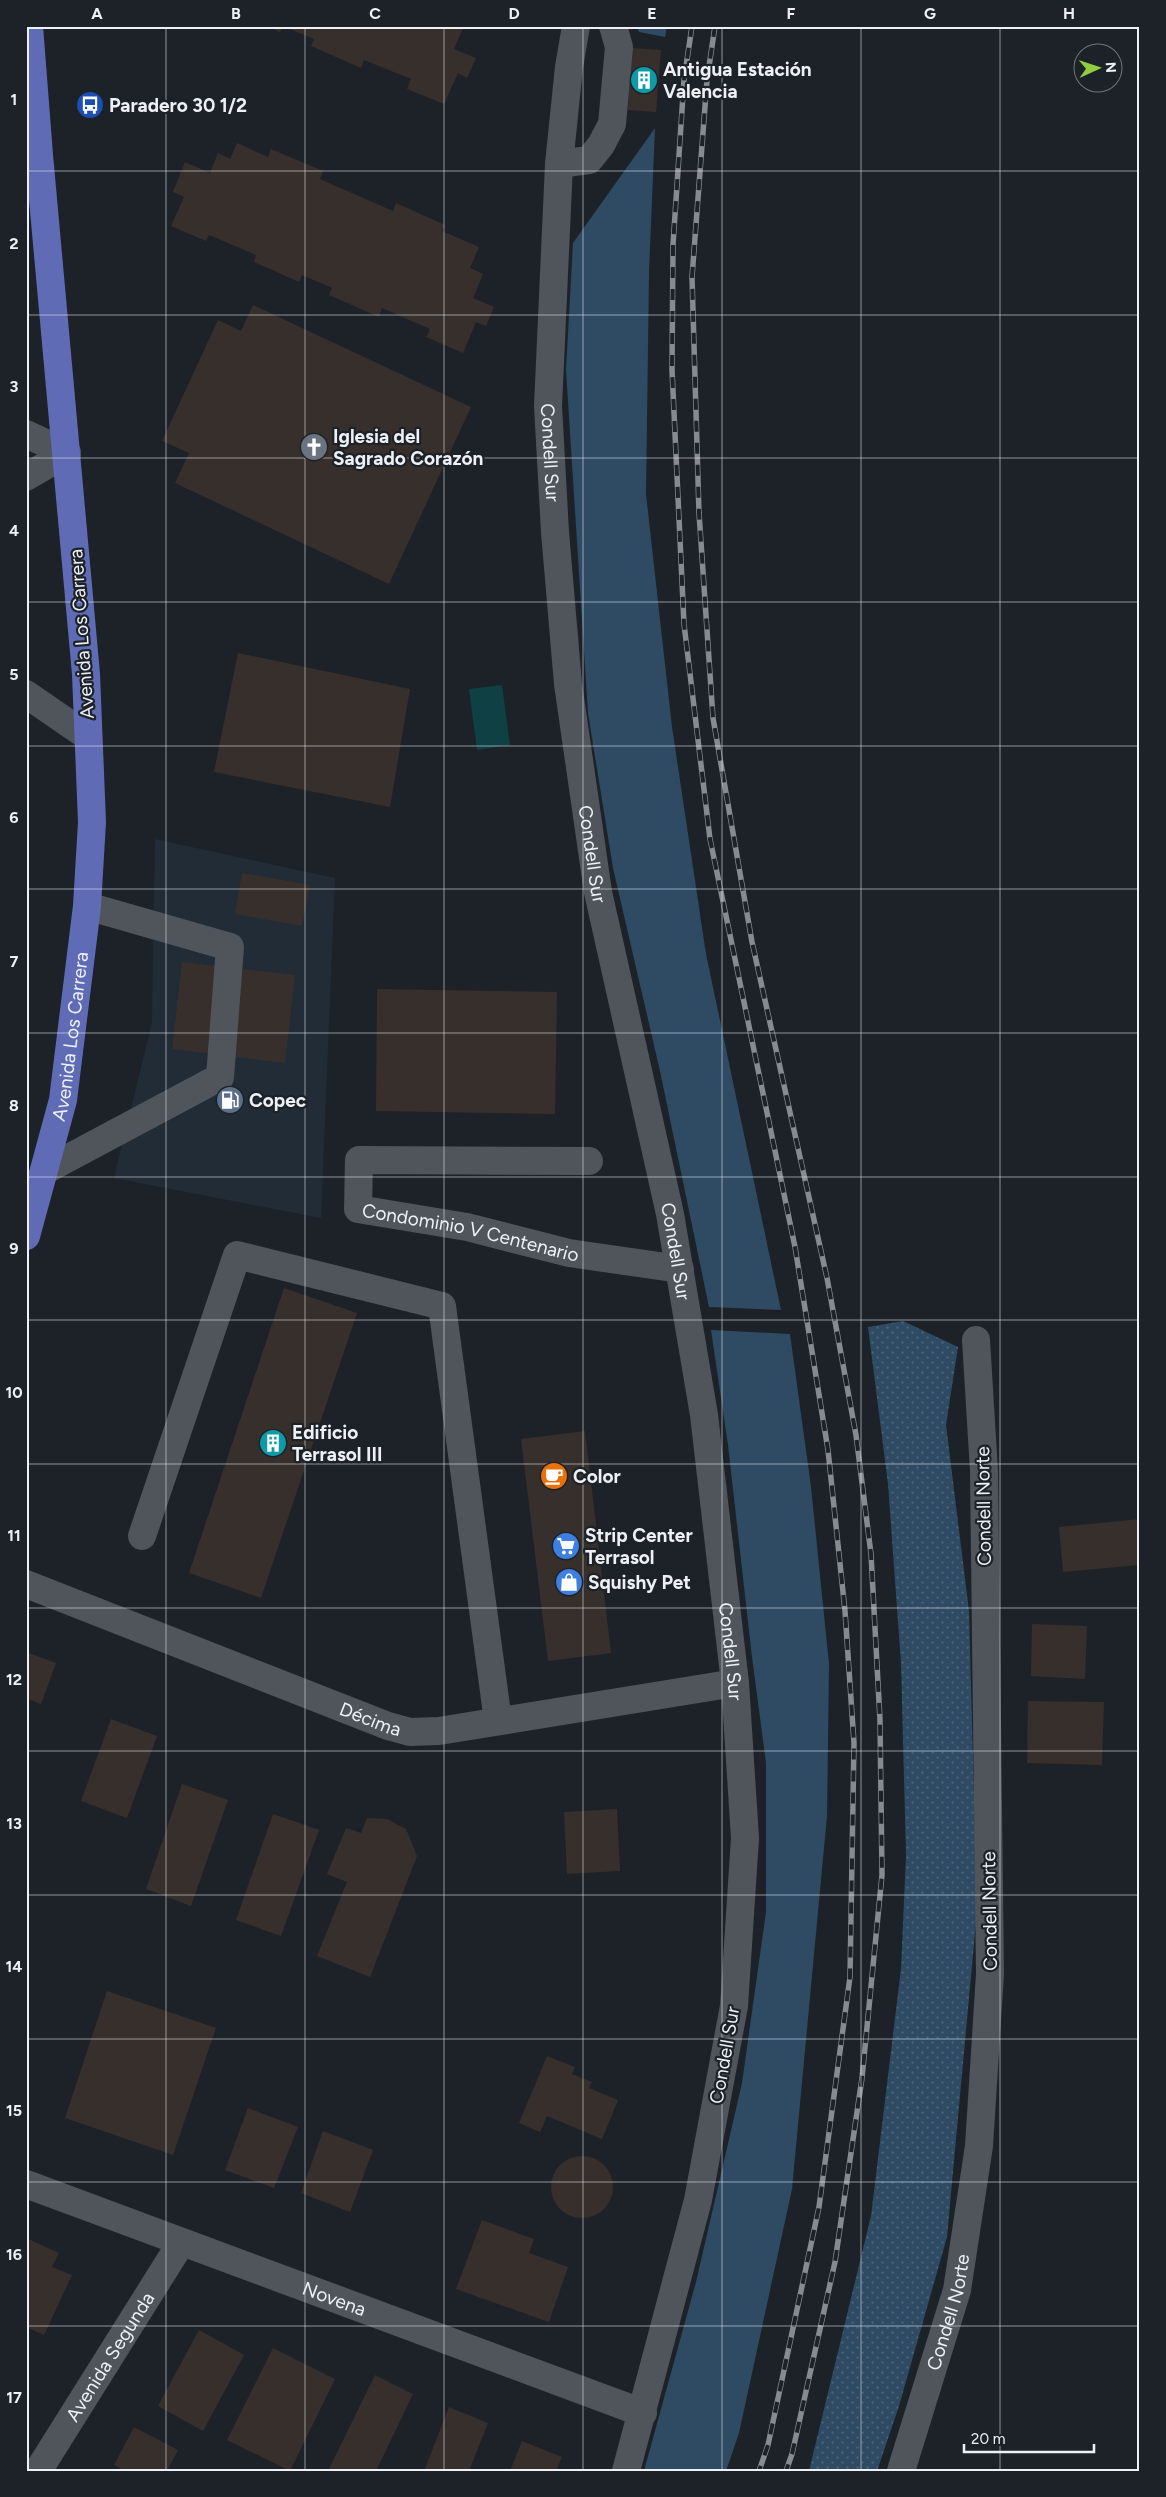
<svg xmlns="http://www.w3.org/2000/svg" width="1166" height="2497" font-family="Figtree,sans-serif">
<defs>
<pattern id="grass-dots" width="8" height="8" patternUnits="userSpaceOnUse" patternTransform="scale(1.25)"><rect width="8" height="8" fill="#2f4b64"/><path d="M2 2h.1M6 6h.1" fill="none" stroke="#4d657b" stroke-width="1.8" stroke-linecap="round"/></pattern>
</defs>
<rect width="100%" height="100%" fill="#1d2228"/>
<!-- built -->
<polygon fill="#222c36" points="155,839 335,878 321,1218 114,1178 152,1022"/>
<!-- grass -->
<polygon fill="url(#grass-dots)" points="903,1321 958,1347 946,1425 969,1611 977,1911 947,2237 899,2406 877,2471 809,2471 871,2216 901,1969 906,1855 901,1663 888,1484 868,1327"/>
<!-- park -->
<g fill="#2f4b64">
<polygon points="637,26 667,26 665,37 639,32"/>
<polygon points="655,128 649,271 646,494 672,727 706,954 781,1310 709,1307 660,1071 613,868 588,713 566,370 573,243"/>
<polygon points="711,1330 790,1334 811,1487 829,1664 827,1816 792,2189 739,2433 726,2471 644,2471 696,2282 742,2083 766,1912 766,1763 752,1657 728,1445"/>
</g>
<!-- water -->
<polygon fill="#0e4044" points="502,685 510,745 477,750 469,689"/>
<!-- building -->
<g fill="#372f2c">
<polygon points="266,26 283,26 280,32"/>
<polygon points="283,26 464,26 454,49 476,58 467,78 458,73 444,104 407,89 411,79 364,60 361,68 311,46 314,39"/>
<polygon points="632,48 661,50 656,112 628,110"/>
<polygon points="237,143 268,157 271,149 323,171 320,179 393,211 396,203 445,225 442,231 479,247 470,268 483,274 473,298 494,307 486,326 476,322 463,353 426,337 430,329 382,308 379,317 329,295 332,288 302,275 299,282 254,262 256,255 209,235 206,241 171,226 184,197 173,192 185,162 210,173 218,153 230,159"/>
<polygon points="253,305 471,407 389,584 175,483 189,453 162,441 218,320 241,331"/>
<polygon points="238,653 410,689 390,807 214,772"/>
<polygon points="242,873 310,885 302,926 235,914"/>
<polygon points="182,962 295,975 285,1063 172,1049"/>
<polygon points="377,989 557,992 555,1114 376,1111"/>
<polygon points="284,1288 357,1313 261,1598 189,1573"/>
<polygon points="585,1431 611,1653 548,1661 521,1439"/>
<polygon points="1140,1519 1140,1565 1063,1572 1059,1527"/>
<polygon points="1032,1624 1087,1626 1085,1679 1031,1676"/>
<polygon points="26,1652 56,1663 41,1704 26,1698"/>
<polygon points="1028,1701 1104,1702 1102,1765 1027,1763"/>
<polygon points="111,1719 157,1736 127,1818 81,1801"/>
<polygon points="182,1784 228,1800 191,1906 146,1889"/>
<polygon points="617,1809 620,1871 567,1874 564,1812"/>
<polygon points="273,1814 319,1830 281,1936 236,1920"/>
<polygon points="367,1818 387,1819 406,1829 417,1856 370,1977 317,1956 347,1882 327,1874 346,1828 361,1833"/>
<polygon points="107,1991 216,2028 173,2155 65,2118"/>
<polygon points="547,2056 575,2067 572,2074 592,2082 589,2088 618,2100 602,2139 547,2116 540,2132 519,2123"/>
<polygon points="248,2108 298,2127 274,2188 225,2170"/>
<polygon points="323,2131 373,2150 350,2212 301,2193"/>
<circle cx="582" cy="2187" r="31"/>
<polygon points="482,2220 534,2239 529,2253 568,2267 549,2322 456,2289"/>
<polygon points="26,2238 59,2253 52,2267 72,2275 44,2335 26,2327"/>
<polygon points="199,2330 244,2355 203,2431 158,2406"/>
<polygon points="273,2348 335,2379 290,2471 227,2440"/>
<polygon points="375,2375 413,2394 376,2471 328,2471"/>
<polygon points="449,2407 488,2423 469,2471 424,2471"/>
<polygon points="134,2427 178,2450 167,2471 125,2471 114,2465"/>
<polygon points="522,2441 562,2457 556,2471 510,2471"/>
</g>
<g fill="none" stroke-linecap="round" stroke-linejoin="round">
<!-- minor -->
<g stroke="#4f555b" stroke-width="28">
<path id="s1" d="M576,26L569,67L559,164L548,406L555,532L568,684L598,892L670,1214L704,1415L735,1683L745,1838L734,2006L698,2200L626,2471"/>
<polyline points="559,164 589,160 601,145 612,124 619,47 613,26"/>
<polyline points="26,434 67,453"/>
<polyline points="26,477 67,453"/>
<polyline points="26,694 87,736"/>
<path id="s2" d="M589,1161L359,1160L358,1209L467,1227L569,1253L680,1269"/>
<polyline points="46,1170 220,1077 230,947 87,906"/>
<polyline points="142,1536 237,1255 442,1306 498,1721"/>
<path id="s3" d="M26,1584L388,1726L410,1732L439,1731L735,1683"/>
<path id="s4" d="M26,2184L643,2413"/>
<path id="s5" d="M38,2471L181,2243"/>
<path id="s6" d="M901,2471L957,2290L979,2146L990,1974L984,1471L976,1340"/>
</g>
<!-- major -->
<path stroke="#5f6cb5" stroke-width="28" id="s7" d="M26,1236L63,1100L87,906L92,822L86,674L39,155L29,26"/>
<!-- rail casing -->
<g stroke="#878b90" stroke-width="5.5">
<g id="rail">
<polyline points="692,26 684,80 673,245 672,370 684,624 710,839 795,1247 828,1450 845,1611 854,1743 850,1977 819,2207 768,2445 759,2471"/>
<polyline points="715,26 707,80 692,277 699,513 713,718 752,942 827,1278 856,1435 871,1554 880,1720 882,1875 862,2078 835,2262 792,2454 786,2471"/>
</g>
</g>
<!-- rail -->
<use href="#rail" stroke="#1d2228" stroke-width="4" stroke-dasharray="11" stroke-linecap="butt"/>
</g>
<!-- grid -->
<path fill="none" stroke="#edf1f5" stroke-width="1" stroke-opacity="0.55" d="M166,26V2471M305,26V2471M444,26V2471M583,26V2471M722,26V2471M861,26V2471M1000,26V2471M26,171H1140M26,315H1140M26,458H1140M26,602H1140M26,746H1140M26,889H1140M26,1033H1140M26,1177H1140M26,1320H1140M26,1464H1140M26,1608H1140M26,1751H1140M26,1895H1140M26,2039H1140M26,2182H1140M26,2326H1140"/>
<!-- icons -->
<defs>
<g id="building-disc" transform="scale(1.4375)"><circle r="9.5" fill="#0f9aa8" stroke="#1d2228"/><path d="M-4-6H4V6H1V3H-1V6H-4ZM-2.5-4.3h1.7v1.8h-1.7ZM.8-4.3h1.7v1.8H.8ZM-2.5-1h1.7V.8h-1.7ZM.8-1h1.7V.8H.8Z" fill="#fff"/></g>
<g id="bus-disc" transform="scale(1.4375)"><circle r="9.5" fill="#1a4fb4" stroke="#1d2228"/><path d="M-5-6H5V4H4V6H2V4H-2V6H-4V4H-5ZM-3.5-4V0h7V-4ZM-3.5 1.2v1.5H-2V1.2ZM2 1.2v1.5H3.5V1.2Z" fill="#fff"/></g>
<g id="church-disc" transform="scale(1.4375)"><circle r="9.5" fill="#6b7280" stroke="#1d2228"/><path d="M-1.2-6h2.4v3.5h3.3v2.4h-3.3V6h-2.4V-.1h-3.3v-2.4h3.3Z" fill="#fff"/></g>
<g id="fuel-disc" transform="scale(1.4375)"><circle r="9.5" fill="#5c6f8a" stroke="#1d2228"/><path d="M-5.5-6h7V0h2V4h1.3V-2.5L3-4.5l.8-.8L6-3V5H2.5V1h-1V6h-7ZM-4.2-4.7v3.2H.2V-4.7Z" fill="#fff"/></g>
<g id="cafe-disc" transform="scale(1.4375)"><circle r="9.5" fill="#e8710a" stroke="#1d2228"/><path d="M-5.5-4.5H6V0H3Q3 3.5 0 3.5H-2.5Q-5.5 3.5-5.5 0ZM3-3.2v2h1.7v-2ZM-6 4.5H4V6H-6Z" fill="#fff"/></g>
<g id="supermarket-disc" transform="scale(1.4375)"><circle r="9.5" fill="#3f7fe0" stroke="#1d2228"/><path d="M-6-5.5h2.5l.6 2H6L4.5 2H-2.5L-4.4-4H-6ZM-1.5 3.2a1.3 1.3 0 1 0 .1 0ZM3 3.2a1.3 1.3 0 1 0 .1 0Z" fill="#fff"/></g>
<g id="shop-disc" transform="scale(1.4375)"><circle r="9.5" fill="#3f7fe0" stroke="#1d2228"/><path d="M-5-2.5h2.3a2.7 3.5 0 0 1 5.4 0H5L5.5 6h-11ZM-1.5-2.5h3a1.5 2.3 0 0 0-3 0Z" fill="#fff"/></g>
</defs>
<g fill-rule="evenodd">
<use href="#building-disc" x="644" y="80"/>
<use href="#bus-disc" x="90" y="105"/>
<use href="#church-disc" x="314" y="447"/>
<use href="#fuel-disc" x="230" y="1100"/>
<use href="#building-disc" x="273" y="1443"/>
<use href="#cafe-disc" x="554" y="1476"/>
<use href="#supermarket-disc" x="566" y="1546"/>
<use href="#shop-disc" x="569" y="1582"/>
</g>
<g text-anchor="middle" stroke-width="4.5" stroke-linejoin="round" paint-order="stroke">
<!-- poi labels -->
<g font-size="19" font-weight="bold" fill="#edf1f5" stroke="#1d2228" text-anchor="start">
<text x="663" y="76">Antigua Estación<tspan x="663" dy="22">Valencia</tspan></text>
<text x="109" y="112">Paradero 30 1/2</text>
<text x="333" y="443">Iglesia del<tspan x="333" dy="22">Sagrado Corazón</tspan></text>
<text x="249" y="1107">Copec</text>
<text x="292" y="1439">Edificio<tspan x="292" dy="22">Terrasol III</tspan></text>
<text x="573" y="1483">Color</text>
<text x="585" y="1542">Strip Center<tspan x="585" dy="22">Terrasol</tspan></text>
<text x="588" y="1589">Squishy Pet</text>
</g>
<!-- street labels -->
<g font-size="19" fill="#edf1f5" stroke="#1d2228">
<text dy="7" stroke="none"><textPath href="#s1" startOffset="428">Condell Sur</textPath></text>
<text transform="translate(81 634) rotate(-94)" y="7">Avenida Los Carrera</text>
<text dy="7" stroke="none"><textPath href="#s1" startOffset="832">Condell Sur</textPath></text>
<text dy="7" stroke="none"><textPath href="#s7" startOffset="205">Avenida Los Carrera</textPath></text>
<text dy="7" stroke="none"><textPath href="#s2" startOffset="394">Condominio V Centenario</textPath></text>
<text dy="7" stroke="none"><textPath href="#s1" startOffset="1238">Condell Sur</textPath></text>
<text transform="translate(983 1506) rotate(-91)" y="7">Condell Norte</text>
<text dy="7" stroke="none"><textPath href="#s1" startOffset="1642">Condell Sur</textPath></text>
<text dy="7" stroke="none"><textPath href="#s3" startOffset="370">Décima</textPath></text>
<text transform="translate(989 1911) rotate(-91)" y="7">Condell Norte</text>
<text transform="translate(724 2055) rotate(-80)" y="7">Condell Sur</text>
<text dy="7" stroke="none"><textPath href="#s4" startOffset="329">Novena</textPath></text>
<text dy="7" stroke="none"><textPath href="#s6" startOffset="166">Condell Norte</textPath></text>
<text dy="7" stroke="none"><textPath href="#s5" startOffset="135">Avenida Segunda</textPath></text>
</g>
</g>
<!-- border -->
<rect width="1166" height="2497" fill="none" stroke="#1d2228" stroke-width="55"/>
<!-- north arrow -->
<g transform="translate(1098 68) rotate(87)"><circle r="24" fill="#1d2228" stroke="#70757a"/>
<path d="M0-4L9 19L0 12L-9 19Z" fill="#91cd3f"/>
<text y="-8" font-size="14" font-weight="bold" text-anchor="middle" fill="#edf1f5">N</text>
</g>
<!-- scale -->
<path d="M964 2444v8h130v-8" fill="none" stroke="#edf1f5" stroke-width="2.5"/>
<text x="971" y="2444" font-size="15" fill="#edf1f5" stroke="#1d2228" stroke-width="4" paint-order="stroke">20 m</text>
<rect x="28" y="28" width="1110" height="2442" fill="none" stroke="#edf1f5" stroke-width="2"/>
<g font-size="16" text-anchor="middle" font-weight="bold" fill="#edf1f5">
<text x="97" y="19">A</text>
<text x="236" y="19">B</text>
<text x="375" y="19">C</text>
<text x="514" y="19">D</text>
<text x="652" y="19">E</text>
<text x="791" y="19">F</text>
<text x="930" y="19">G</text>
<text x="1069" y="19">H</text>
<text x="14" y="105">1</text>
<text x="14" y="249">2</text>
<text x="14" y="392">3</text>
<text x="14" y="536">4</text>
<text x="14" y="680">5</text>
<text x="14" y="823">6</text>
<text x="14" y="967">7</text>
<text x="14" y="1111">8</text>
<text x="14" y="1254">9</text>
<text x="14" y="1398">10</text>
<text x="14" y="1541">11</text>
<text x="14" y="1685">12</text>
<text x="14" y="1829">13</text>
<text x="14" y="1972">14</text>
<text x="14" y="2116">15</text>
<text x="14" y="2260">16</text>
<text x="14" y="2403">17</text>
</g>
</svg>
